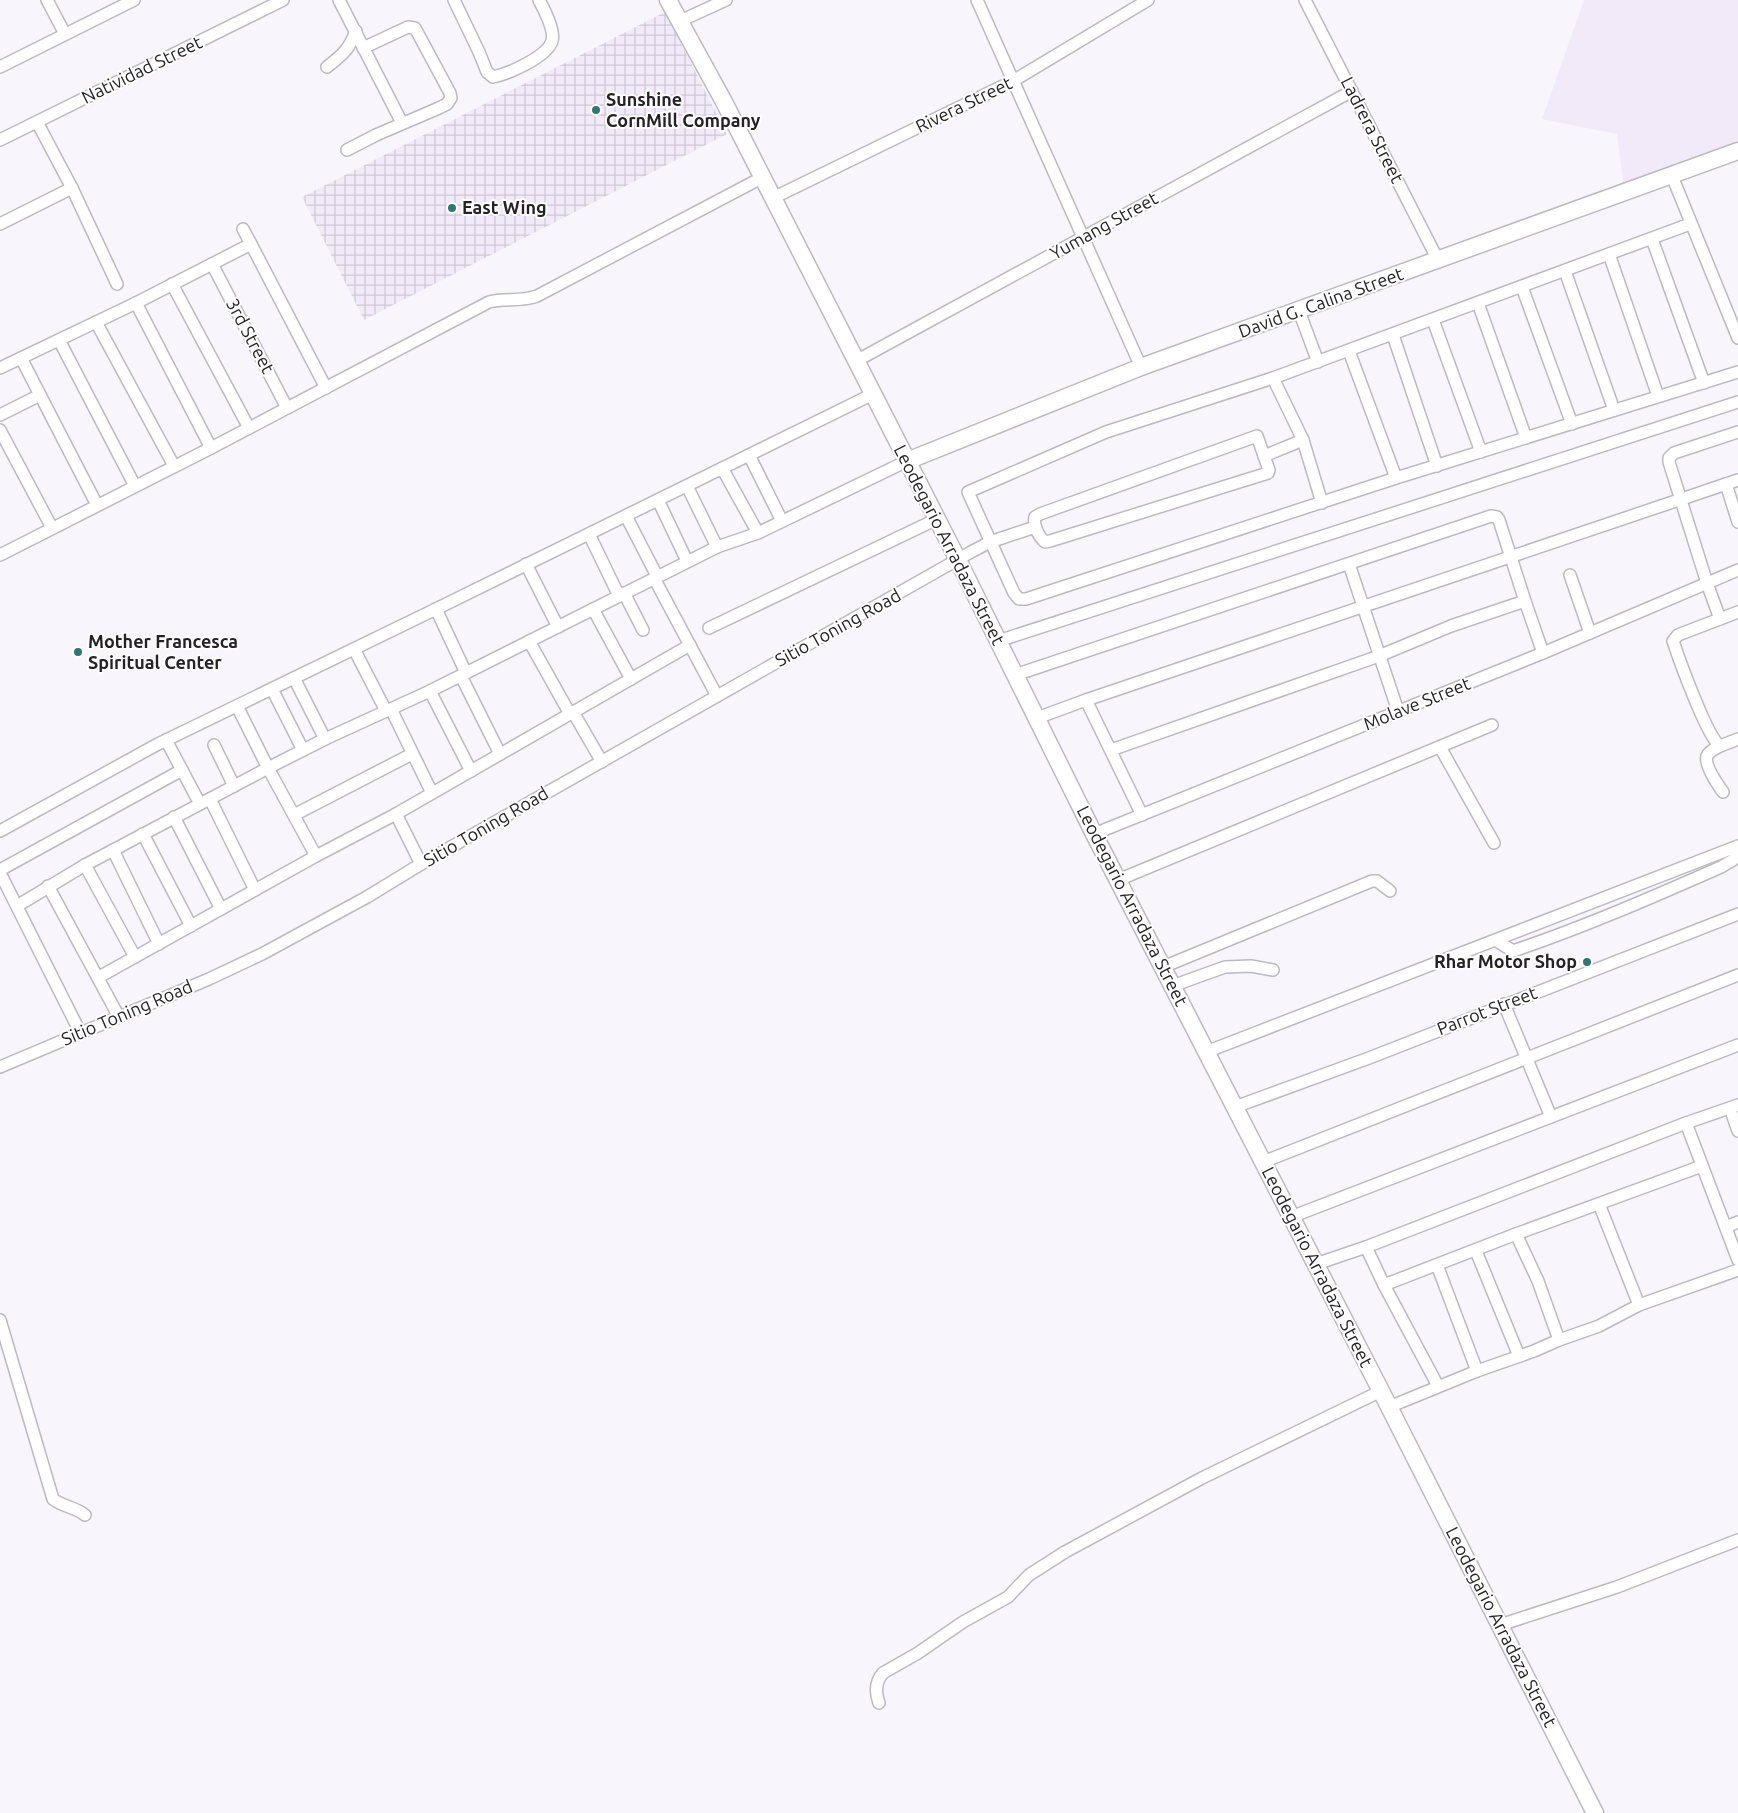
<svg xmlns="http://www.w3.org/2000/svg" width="1738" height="1813" font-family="Ubuntu,sans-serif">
<defs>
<pattern id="industrial-grid" width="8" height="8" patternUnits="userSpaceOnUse" patternTransform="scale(1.25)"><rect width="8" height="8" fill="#f2eaf8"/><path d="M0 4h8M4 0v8" fill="none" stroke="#cfc8d4"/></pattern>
</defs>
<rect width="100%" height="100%" fill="#f9f5fc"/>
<!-- built -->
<polygon fill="#f2eaf8" points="1584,0 1738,0 1738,146 1624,189 1617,134 1542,119"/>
<!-- industrial -->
<polygon fill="url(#industrial-grid)" points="665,12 727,134 364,320 302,197"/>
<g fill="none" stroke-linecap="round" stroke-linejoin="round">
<!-- street casing -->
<g stroke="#bdb9c0" stroke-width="14">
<g id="street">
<polyline points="47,0 65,34"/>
<polyline points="339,0 402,123"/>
<path d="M454,0L479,52L487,72L493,77C508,74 547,57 552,41C555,31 544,9 539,0"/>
<polyline points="977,0 1141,367"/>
<polyline points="1305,0 1438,260"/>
<polyline points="680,21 726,0"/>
<polyline points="0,67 134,0"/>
<path d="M327,67C342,55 349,50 356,31"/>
<polyline points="37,122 72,188 117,284"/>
<path d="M0,140C94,93 188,46 283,0"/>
<polyline points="347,150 376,135 439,108 447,104 451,98 450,93 415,28 408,27 363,48"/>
<polyline points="1672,176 1738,338"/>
<polyline points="773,198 1013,81 1148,0"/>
<polyline points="0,224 72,188"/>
<polyline points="1690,224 1273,378 1106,432 968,492 1014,593 1019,599 1026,599 1396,478 1738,372"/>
<polyline points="243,229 251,244"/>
<polyline points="1652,239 1704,383"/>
<polyline points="1609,254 1658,396"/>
<polyline points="212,264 287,408"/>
<polyline points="1565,271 1614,410"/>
<polyline points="172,284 249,428"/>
<polyline points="1522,287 1572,424"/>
<polyline points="136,303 211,448"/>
<polyline points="1478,303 1526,438"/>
<polyline points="1299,311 1318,362"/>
<polyline points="1433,320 1481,452"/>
<polyline points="96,322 174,466"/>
<polyline points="1393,335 1437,466"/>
<polyline points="59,340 135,486"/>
<polyline points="1349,351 1396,478"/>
<polyline points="21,358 97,505"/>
<polyline points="856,361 1352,91"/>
<polyline points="0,368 136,303 251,244 326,388"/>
<polyline points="1273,378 1303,440 1322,503"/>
<polyline points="0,415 40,395"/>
<polyline points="0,430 52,528"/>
<path d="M1257,436L1269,470L1268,473L1050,541L1045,542C1038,536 1033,525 1035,517L1040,514Z"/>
<polyline points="749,455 782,521"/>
<polyline points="1264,456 1303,440"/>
<polyline points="722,468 758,533"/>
<polyline points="1726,484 1738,522"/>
<polyline points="687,486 717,547"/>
<polyline points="658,500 687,561"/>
<polyline points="626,516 657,576"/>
<polyline points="589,534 619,596"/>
<path d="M0,555L211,448L489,302C505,298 521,302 537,296L763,177"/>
<polyline points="526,564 558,627"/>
<polyline points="1349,564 1398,711"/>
<polyline points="1570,575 1590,633"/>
<polyline points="654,578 717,696"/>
<polyline points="624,593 643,630"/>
<polyline points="436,609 466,673"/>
<polyline points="593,609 631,679"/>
<path d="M1738,612L1678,635L1673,641C1679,659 1707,737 1720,746L1738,739"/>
<polyline points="1720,619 1707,583 1669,462 1669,458 1674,453 1738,432"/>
<polyline points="709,628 937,519"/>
<polyline points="529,641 570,714"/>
<polyline points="998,641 1738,402"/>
<polyline points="354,649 386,711"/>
<polyline points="1015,675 1491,516 1497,517 1499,520 1525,601 1543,653"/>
<polyline points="461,676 500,754"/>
<polyline points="294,678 325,739"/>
<polyline points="272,689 303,750"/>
<polyline points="430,691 471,771"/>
<polyline points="1086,700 1142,815"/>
<polyline points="237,706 268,768 316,856"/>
<polyline points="391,709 432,793"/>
<polyline points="573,712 602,762"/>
<polyline points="1037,718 1086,700 1738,480"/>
<polyline points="166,740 200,804"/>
<polyline points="214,745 234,786"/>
<path d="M1720,746C1716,748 1709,751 1707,756C1704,765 1718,785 1723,792"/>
<polyline points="1440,747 1494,843"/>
<polyline points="1111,750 1379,656 1451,626 1525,601"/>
<polyline points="210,799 255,890"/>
<polyline points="396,814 421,864"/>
<polyline points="294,815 412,754"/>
<polyline points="174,817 221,909"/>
<polyline points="0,831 158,744 436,609 873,394"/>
<polyline points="143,834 191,926"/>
<polyline points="1094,834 1543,653 1738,570"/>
<polyline points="113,850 159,944"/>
<polyline points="85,865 135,957"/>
<polyline points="0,870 182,770"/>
<polyline points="0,873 80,1032"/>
<polyline points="1118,880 1492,725"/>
<polyline points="48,886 119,1017"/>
<polyline points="17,906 85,865 268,768 325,739 430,691 717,547 758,533 907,461"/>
<path d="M1497,941L1513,951C1584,927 1653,897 1721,867L1733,860L1738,854"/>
<polyline points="1163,967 1372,881 1377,881 1390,891"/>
<polyline points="99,977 316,856 396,814 690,645"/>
<polyline points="1172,986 1225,967 1251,966 1273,970"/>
<polyline points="1504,1004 1551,1117"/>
<polyline points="1206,1052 1738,846"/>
<polyline points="0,1067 209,979 262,954 367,897 421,864 971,552 990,542 1035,527"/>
<polyline points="1235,1107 1369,1058 1738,914"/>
<polyline points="1730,1108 1738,1131"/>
<polyline points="1686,1123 1738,1260"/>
<polyline points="1263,1162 1738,975"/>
<polyline points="1599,1204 1639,1305"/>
<polyline points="1291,1217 1738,1045"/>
<polyline points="1726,1227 1738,1222"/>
<polyline points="1516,1234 1538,1281 1559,1340"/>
<polyline points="1366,1247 1384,1285 1438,1386"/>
<polyline points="1476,1251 1519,1356"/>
<polyline points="1316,1264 1366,1247 1686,1123 1738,1105"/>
<polyline points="1437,1265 1477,1371"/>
<polyline points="1384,1285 1516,1234 1702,1166"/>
<path d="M0,1320L53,1499C61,1506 75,1507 85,1515"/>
<polyline points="1389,1407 1477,1371 1534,1351 1559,1340 1599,1326 1639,1305 1738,1270"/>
<polyline points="1500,1625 1617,1587 1738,1540"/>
<path d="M879,1703C875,1692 875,1682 883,1673L918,1653L963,1622L1008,1597L1029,1575L1065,1552L1202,1478L1381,1391"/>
</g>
</g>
<!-- secondary casing -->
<g stroke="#bdb9c0" stroke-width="19">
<g id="secondary">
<polyline points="668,0 723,100 958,560 1094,834 1381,1391 1595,1813"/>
<polyline points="907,461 1141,367 1738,151"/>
</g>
</g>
<!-- street -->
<use href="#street" stroke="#fff" stroke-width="11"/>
<!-- secondary -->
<use href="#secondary" stroke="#fff" stroke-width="16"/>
</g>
<!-- markers -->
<g fill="#2f776f" stroke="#fff" stroke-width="2">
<circle cx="596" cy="110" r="5"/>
<circle cx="452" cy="208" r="5"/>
<circle cx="78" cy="652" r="5"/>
<circle cx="1587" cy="962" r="5"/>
</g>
<g text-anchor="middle" stroke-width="4" stroke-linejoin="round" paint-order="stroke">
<!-- street labels -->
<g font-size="18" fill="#242225" stroke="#fff">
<text transform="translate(142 70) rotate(-26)" y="6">Natividad Street</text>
<text transform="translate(964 105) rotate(-26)" y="6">Rivera Street</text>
<text transform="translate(1372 130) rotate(63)" y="6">Ladrera Street</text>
<text transform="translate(1104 226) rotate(-29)" y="6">Yumang Street</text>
<text transform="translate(1321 303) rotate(-20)" y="6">David G. Calina Street</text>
<text transform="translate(250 336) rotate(62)" y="6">3rd Street</text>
<text transform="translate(949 545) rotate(63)" y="6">Leodegario Arradaza Street</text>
<text transform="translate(838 628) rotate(-29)" y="6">Sitio Toning Road</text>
<text transform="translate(1417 704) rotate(-22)" y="6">Molave Street</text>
<text transform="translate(486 827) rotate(-30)" y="6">Sitio Toning Road</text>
<text transform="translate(1132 906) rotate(63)" y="6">Leodegario Arradaza Street</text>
<text transform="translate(1487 1011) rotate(-21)" y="6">Parrot Street</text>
<text transform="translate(127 1013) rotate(-23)" y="6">Sitio Toning Road</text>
<text transform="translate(1317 1267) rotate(63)" y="6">Leodegario Arradaza Street</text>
<text transform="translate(1501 1627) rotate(63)" y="6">Leodegario Arradaza Street</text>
</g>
<!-- poi labels -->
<g font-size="18" font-weight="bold" fill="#242225" stroke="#fff" text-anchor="start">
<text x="606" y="106">Sunshine<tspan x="606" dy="21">CornMill Company</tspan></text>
<text x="462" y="214">East Wing</text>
<text x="88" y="648">Mother Francesca<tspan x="88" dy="21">Spiritual Center</tspan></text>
<text x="1577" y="968" text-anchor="end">Rhar Motor Shop</text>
</g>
</g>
</svg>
